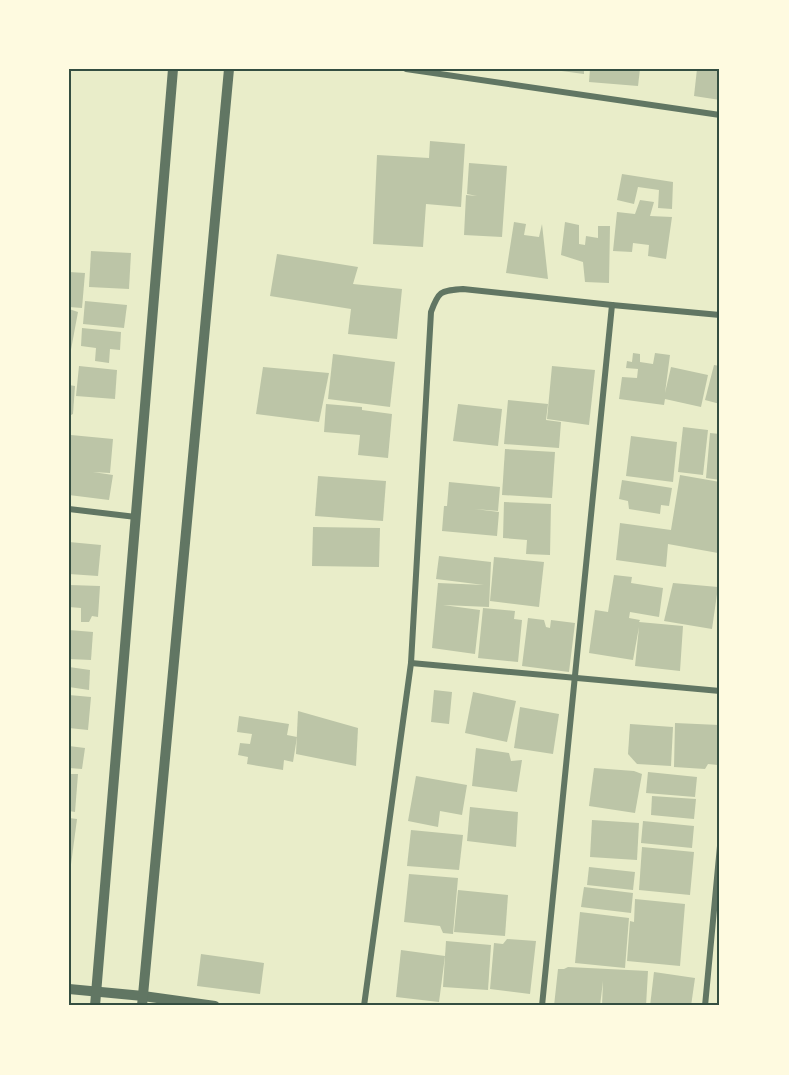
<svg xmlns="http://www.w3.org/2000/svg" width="789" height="1075" font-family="'Open Sans',sans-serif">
<rect width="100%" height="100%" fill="#e9edc9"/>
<!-- building -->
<g fill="#bcc5a7">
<polygon points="554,69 584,69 584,74 554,70"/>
<polygon points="590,69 640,69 638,86 589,82"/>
<polygon points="697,69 720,69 720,100 694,96"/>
<polygon points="430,141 465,144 461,207 426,204 423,247 373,244 377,155 429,158"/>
<polygon points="469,163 507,166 502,237 464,235 466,195 477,196 467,194"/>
<polygon points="622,174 673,182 672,209 658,208 659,190 638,187 634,204 617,200"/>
<polygon points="640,200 654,202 650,216 672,217 666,259 648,256 649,245 633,243 632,252 613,251 617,212 635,214"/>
<polygon points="514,222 526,224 524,235 539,237 542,224 548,279 506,273"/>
<polygon points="565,222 579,225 579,244 585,245 586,236 598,238 598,226 610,226 609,283 585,282 583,262 561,255"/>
<polygon points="91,251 131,253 129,289 89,287"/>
<polygon points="277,254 358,267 353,284 402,289 397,339 348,334 351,309 270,296"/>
<polygon points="69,272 85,273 82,308 69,307"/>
<polygon points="85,301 127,305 124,328 83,324"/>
<polygon points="69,309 78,312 70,355 69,355"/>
<polygon points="82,328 121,332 120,350 110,349 109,363 95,361 96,348 81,346"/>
<polygon points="633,353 640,354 640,362 653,364 655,353 670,355 665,393 671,367 708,375 701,407 665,399 664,405 619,399 622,377 637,378 638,369 626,368 627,361 632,362"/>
<polygon points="333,354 395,362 390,407 328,399"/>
<polygon points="714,365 720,366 720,404 705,400"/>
<polygon points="79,366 117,370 115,399 76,396"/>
<polygon points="552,366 595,370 589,425 547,419"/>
<polygon points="263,367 329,373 319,422 256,414"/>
<polygon points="69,385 75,386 73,414 69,416"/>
<polygon points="508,400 548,404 546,420 561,422 559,448 504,444"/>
<polygon points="326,404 362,407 362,410 392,414 388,458 358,455 360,435 324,432"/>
<polygon points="458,404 502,409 498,446 453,441"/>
<polygon points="683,427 708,430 703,475 678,472"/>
<polygon points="710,433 720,434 720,480 706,478"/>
<polygon points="71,435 113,439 110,473 93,472 113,475 109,500 69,495 69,459"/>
<polygon points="631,436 677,442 673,482 626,476"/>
<polygon points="505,449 555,452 552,498 502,495"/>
<polygon points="680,475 720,482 720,541 718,553 668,544 666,567 616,560 620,523 671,530"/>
<polygon points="318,476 386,481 383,521 315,516"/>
<polygon points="622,480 672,488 669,506 661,505 660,514 629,509 628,501 619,499"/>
<polygon points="449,482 500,487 498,511 475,509 499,512 497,536 442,531 444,506 447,506"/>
<polygon points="504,502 551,504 550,555 526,554 527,540 503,538"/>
<polygon points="313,527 380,528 379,567 312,566"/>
<polygon points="69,542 101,545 98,576 69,574"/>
<polygon points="439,556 491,562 489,607 443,605 480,610 475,654 432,648 438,583 484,585 436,579"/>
<polygon points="494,557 544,562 539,607 490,601"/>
<polygon points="614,575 632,577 631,583 663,588 659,617 630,612 629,618 640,620 639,622 683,626 680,671 635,666 639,627 633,660 589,653 595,610 608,612"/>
<polygon points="673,583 718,587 712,629 664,621"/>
<polygon points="70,585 100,586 98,617 92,616 89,622 81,622 81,608 69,607"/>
<polygon points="483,608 515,611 514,619 522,620 518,662 478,658"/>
<polygon points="528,618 544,620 546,627 550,628 551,620 575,623 569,672 522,666"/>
<polygon points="69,630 93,632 91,660 69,659"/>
<polygon points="69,667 90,670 89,690 69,687"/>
<polygon points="434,690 452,692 449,724 431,722"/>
<polygon points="473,692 516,701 507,742 465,733"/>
<polygon points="69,695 91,697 88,730 69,728"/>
<polygon points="520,707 559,714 553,754 514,748"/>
<polygon points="298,711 358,728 356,766 296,754"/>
<polygon points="239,716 289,724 287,735 297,737 293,762 284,760 283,770 247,764 248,757 238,755 240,743 250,744 252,734 237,732"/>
<polygon points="675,723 719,725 718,765 708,764 705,769 674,767"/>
<polygon points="630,724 673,727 671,766 637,764 628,754"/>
<polygon points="69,746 85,748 82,769 69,768"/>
<polygon points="476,748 509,753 511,761 522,760 517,792 472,786"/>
<polygon points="594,768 634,771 642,774 635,813 589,806"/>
<polygon points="648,772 697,777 695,797 646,793"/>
<polygon points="69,774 78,774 75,812 69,811"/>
<polygon points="416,776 467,785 462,815 440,811 438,827 408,821"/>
<polygon points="652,796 696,799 694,819 651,815"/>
<polygon points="470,807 518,812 516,847 467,841"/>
<polygon points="69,818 77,819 70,872 69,871"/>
<polygon points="592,820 639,823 637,860 590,857"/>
<polygon points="643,821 694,826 692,848 641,843"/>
<polygon points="411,830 463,835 459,870 407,866"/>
<polygon points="642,847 694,852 690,895 639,890"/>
<polygon points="589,867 635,872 633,890 587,885"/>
<polygon points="409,874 458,878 453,934 443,933 440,926 404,922"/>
<polygon points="584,887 633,893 631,913 581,907"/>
<polygon points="458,890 508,895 505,936 454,932"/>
<polygon points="635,899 685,904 680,966 627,961 630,921 634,922"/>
<polygon points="580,912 629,918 625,968 575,963"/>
<polygon points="507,939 536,941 530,994 490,989 494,943 503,944"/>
<polygon points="446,941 491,945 488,990 443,987"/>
<polygon points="401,950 445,956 439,1002 396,997"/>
<polygon points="201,954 264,963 260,994 197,986"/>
<polygon points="568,967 648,971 646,1006 602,1006 603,981 600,1006 554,1006 558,969 564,969"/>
<polygon points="654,972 695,978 691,1006 650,1006"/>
</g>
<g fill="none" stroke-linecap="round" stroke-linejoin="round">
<!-- minor -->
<g stroke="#617663" stroke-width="6">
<polyline points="406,69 720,115"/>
<polyline points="69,509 136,517"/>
<polyline points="411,663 720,691"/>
<path d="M364,1006L411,663L431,312C439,290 441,291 463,289L612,305L720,315"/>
<polyline points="542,1006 612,305"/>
<polyline points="705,1006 720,846"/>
</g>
<!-- tertiary -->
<g stroke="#617663" stroke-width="10">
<polyline points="69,989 143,996 215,1006"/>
<polyline points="95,1006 173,69"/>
<polyline points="142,1006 229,69"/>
</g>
</g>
<!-- border -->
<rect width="789" height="1075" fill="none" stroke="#fefae0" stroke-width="141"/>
<rect x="70" y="70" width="648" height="934" fill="none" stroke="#344e41" stroke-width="2"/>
</svg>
